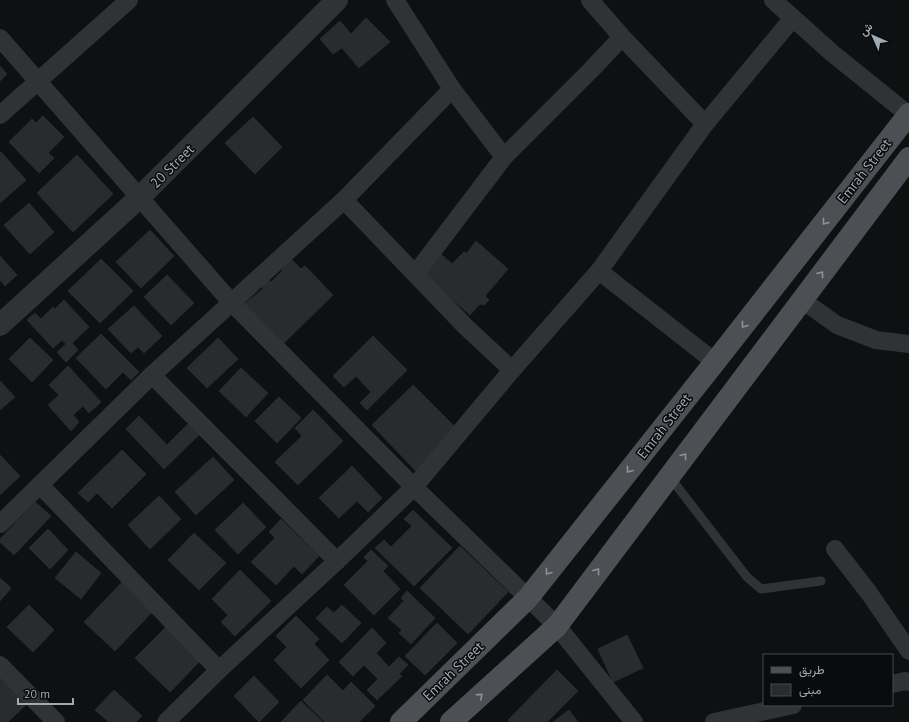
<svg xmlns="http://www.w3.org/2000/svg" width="909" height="722" font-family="'PT Sans',Vazirmatn,sans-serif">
<rect width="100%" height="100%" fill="#0f1011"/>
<!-- building -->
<g fill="#2a2b2d" stroke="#292a2d">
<polygon points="366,18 390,42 359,68 342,48 333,54 320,39 340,21 351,34"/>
<polygon points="0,66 7,74 0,81"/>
<polygon points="43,116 64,137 48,153 54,158 39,173 9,142 32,119 36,123"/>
<polygon points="253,117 282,147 255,174 225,143"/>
<polygon points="1,152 26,180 0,203 0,153"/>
<polygon points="77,155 113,194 73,232 37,193"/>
<polygon points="29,203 54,232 30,254 4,225"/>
<polygon points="150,230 174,256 141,288 116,262"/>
<polygon points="476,241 508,269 485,296 489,300 484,305 480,304 470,315 423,273 440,253 452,264 464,252 467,253"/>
<polygon points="0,256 17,275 5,286 0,280"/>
<polygon points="101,259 133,291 100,323 68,291"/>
<polygon points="291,259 301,269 305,266 333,295 283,344 243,305 263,289 262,286 268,280 271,282 283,270 281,268"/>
<polygon points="167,275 194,303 171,325 144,297"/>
<polygon points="64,300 89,327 72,343 78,350 66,362 57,352 66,344 62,340 53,348 27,320 35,313 41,319 53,307 55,309"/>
<polygon points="134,306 162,336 144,353 138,347 131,353 108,329"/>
<polygon points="101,334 139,372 131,380 123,372 106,389 76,358"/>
<polygon points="373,336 407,370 367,410 360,403 371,392 356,376 344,387 333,376"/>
<polygon points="30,338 53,360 32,382 9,359"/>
<polygon points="218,338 238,359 207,388 187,368"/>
<polygon points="68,366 101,402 89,413 83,406 73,415 79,422 71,431 48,405 59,395 49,385"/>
<polygon points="241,368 268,393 246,417 219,391"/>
<polygon points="0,381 15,397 0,410"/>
<polygon points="413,385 458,430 416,471 372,425"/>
<polygon points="279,397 301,418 277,443 255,421"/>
<polygon points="313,410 343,441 298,485 275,462 302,436 295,428"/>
<polygon points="139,416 167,445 191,421 202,432 164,469 126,429"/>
<polygon points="122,450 146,474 112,508 97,493 88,502 78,493"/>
<polygon points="0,455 20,476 0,495"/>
<polygon points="213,457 234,480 196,515 175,492"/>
<polygon points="352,466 382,498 368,512 357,501 339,518 319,498"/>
<polygon points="159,496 181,519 150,549 128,525"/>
<polygon points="35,502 51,516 14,555 0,542 0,539"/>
<polygon points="243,503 266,527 238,554 215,530"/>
<polygon points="413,510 452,548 414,586 375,548 384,540 391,547 412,526 404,519"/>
<polygon points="281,519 319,556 302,574 294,566 276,585 251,562 275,538 269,532"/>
<polygon points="48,529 68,550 50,569 29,548"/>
<polygon points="194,533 226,563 199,590 168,560"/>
<polygon points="460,546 508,592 468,634 420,588"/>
<polygon points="371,550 388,566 383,571 400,589 374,615 344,585 368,561 364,557"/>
<polygon points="76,552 101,573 81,599 55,578"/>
<polygon points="240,570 271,601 235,636 221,622 228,615 212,599"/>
<polygon points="0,578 11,588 0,601"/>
<polygon points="125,579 156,608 115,651 84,622"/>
<polygon points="407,591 435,618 411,644 399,633 402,630 388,618 404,601 401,598"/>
<polygon points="29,605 54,630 33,652 7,627"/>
<polygon points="342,605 361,623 342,643 316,618 327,607 334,613"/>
<polygon points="296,616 319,639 314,644 329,660 301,688 274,660 287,647 276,636"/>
<polygon points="437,623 457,643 425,675 405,656"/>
<polygon points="166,627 200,661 170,692 135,658"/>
<polygon points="372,628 386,643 376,653 389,667 399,657 408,665 399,674 402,676 377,700 367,690 378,679 364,665 353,676 339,662"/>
<polygon points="627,635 643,668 613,682 598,649"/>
<polygon points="557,670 578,691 547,722 510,722 508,720"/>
<polygon points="327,675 343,691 351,682 375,706 359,722 325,722 303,700"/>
<polygon points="254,676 279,702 259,722 234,696"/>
<polygon points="0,677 28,703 8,722 0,722"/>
<polygon points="114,690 142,716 136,722 109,722 95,710"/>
<polygon points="301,701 323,722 281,722"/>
<polygon points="569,710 578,722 553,722"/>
</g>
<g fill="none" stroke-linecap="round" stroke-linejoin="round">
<!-- service -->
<polyline stroke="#303236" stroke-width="9" points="669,476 747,577 761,589 821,581"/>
<!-- minor -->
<g stroke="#303236" stroke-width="18">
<polyline points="395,0 452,89 504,157"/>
<polyline points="590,0 622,37 705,124"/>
<polyline points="773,0 832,53 909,115"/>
<polyline points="0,38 231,302 414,487 557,626 634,722"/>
<polyline points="0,115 129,0"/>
<polyline points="344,200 466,327 512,370"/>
<polyline points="599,271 715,362"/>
<polyline points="416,273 504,157 591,70 622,37"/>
<polyline points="802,300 837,325 876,340 909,344"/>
<polyline points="152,375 337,561"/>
<polyline points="40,485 219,670"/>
<polyline points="0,524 152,375 344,200 452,89"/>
<polyline points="835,549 869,593 909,651"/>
<polyline points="0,665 56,722"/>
<polyline points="892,684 905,681 909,682"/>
<polyline points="166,722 219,670 337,561 414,487 512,370 599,271 705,124 793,18"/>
<polyline points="714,722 793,705"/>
</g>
<!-- tertiary -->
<polyline stroke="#303236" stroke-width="22" points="0,325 140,197 337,0"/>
<!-- primary -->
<g stroke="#4c5055" stroke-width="22">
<polyline points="401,722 528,598 715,362 909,114"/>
<polyline points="451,722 557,626 909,158"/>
</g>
</g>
<!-- one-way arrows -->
<defs><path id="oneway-chevron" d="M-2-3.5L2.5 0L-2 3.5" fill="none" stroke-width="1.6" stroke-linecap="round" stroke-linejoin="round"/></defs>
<g stroke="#8a949b">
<use href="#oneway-chevron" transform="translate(825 222) rotate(128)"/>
<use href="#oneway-chevron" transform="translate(821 274) rotate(-53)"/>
<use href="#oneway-chevron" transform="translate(744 325) rotate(128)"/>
<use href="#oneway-chevron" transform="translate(684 456) rotate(-53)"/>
<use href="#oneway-chevron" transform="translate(629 470) rotate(128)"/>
<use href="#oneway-chevron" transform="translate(597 571) rotate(-53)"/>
<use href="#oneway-chevron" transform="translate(548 572) rotate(128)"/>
<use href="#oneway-chevron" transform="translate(480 696) rotate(-42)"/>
</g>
<g text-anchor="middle" stroke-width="3" stroke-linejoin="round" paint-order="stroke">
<!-- street labels -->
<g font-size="14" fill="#9faab2" stroke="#0a0b0c">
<text transform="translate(172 166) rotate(-45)" y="5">20 Street</text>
<text transform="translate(864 171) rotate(-52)" y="5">Emrah Street</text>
<text transform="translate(664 426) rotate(-52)" y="5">Emrah Street</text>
<text transform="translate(453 671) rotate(-44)" y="5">Emrah Street</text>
</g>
</g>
<!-- legend -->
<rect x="763" y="654" width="130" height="52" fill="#0a0b0c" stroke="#464b4e"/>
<rect x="771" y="667" width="20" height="6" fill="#4c5055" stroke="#464b4e"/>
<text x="799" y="674" font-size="12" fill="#9faab2">طريق</text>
<rect x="771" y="684" width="20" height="12" fill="#2a2b2d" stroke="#464b4e"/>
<text x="799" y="694" font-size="12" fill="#9faab2">مبنى</text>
<!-- north arrow -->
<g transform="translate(873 36) rotate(315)" stroke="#0a0b0c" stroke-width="3" paint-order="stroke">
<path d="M0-3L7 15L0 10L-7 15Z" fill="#9faab2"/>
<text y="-6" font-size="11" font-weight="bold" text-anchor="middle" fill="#9faab2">ش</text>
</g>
<!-- scale -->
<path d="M18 698v6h55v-6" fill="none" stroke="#9faab2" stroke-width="2"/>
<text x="24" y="698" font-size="12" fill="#9faab2" stroke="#0a0b0c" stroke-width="3" paint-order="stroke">20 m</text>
</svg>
